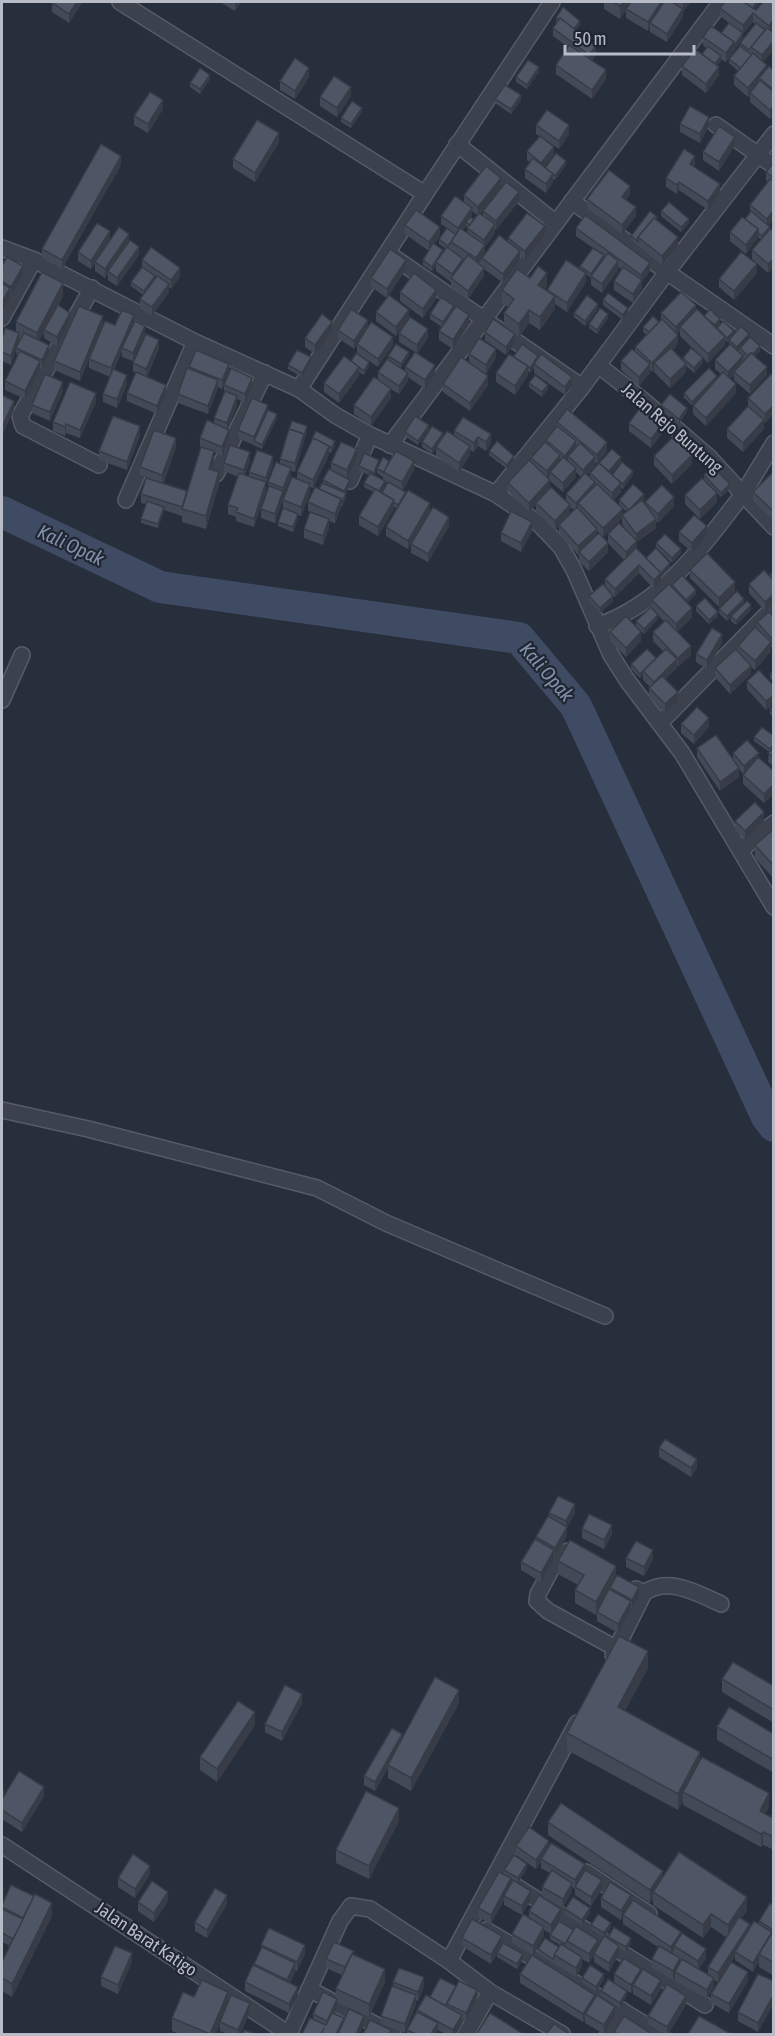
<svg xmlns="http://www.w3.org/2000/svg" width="775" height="2036" font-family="'Asap Condensed',sans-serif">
<rect width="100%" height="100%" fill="#272e3c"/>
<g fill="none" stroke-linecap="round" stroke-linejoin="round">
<!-- river -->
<polyline stroke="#3f4b63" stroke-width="32" points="2,512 160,587 519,638 576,706 767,1117 774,1126"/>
<!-- street casing -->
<g stroke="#565c67" stroke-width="18">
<g id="street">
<polyline points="120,2 425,194 299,389"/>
<polyline points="716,125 774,166"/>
<polyline points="457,144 556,223"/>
<polyline points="425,194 552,2"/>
<polyline points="572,201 667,272 774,346"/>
<polyline points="2,248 34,260 195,342 299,389 335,415 370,435 496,494 538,523 561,547 574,570 611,655 627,680 682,753 774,907"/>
<polyline points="389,254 582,387"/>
<polyline points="92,288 20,416 23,426 99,465"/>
<polyline points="2,318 34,260"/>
<polyline points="774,443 743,494 774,527"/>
<polyline points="390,445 721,2"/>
<polyline points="216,474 265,373"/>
<polyline points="350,481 370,435"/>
<polyline points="496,494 582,387 667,272 774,134"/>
<polyline points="126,500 195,342"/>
<path d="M597,626C663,603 702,547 743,494L709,457L644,401L598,365"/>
<polyline points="2,700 22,655"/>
<polyline points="660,723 774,607"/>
<polyline points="741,850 774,823"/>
<polyline points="2,1110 88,1129 317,1188 386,1223 605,1316"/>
<polyline points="582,1557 569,1551 560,1553 538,1594 537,1601 548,1611 617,1649"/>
<path d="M636,1589L644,1593C668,1576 697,1593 721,1604"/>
<polyline points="613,1655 644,1593"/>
<polyline points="2,1845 289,2034"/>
<polyline points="586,1872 649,1914"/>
<polyline points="514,1885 705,2005"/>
<polyline points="486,1930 661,2034"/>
<polyline points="449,1961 577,1723"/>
<polyline points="309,1989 393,2034"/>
<polyline points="289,2034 340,1921 351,1906 370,1909 449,1961 490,1992 562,2034"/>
<polyline points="466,2034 490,1992"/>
<polyline points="608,2034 622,2010"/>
</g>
</g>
<!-- street -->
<use href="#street" stroke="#3b414d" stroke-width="15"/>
</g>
<!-- wall -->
<g fill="#434a57" fill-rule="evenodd">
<polygon points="82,2 82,3 69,23 52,12 52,3"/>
<polygon points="220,2 241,2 235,11"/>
<polygon points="604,2 691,2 683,12 683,17 667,42 650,32 650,27 648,31 626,18 626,10 620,19 604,9"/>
<polygon points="774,2 774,50 763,62 767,68 774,71 774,115 770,119 750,102 750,95 748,97 734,85 734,76 738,71 729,63 729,59 740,46 740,43 755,24 753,22 743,34 743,38 726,62 721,59 721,61 717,65 719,75 706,93 682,75 682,66 702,54 706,48 703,45 703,37 721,33 729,23 720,16 720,8 754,9 756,10"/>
<polygon points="556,18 580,25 576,30 596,55 592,61 606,79 592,99 556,74 556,65 568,47 553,36 553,28 557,23 556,22"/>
<polygon points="539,72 527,89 516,82 516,77"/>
<polygon points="309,77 295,99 280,90 280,81"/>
<polygon points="210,79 200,94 190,87 190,83"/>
<polygon points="351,96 337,117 320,106 320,97"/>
<polygon points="495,99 521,100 511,114 495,103"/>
<polygon points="163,109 148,133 134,125 134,116"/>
<polygon points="362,112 351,128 341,122 341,118"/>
<polygon points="680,124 709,126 700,143 680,132"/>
<polygon points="536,125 569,134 559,149 544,139 545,167 566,165 555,180 553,179 553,182 546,193 525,178 525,169 530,162 527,160 527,151 540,136 536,134"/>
<polygon points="279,142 255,182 233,168 233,159"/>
<polygon points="735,145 719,171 703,160 703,152"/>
<polygon points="774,162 774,229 772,227 772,221 769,225 770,229 774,231 774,275 772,274 772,269 768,273 752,259 752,250 761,240 758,237 746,254 730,241 730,232 745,219 750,213 750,205 768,182 766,180 766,172"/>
<polygon points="121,165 62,269 42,258 42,249"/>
<polygon points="695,165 694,167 720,193 708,210 679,190 677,194 666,187 666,178"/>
<path d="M501,187L480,214L483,216V211L519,201L496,230L495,229V233L485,247V254L508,242V238L545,235L525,260L520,256V260L503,283L484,269V276L468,299L451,287V282L436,271V266L432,271L423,265V260L429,251L405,234V225L440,236L434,244L443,252L445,248L439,244V239L447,228L441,224V216L464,202V195ZM472,211L477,215L474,219L471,218ZM466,225V227L468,228L467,233L463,230Z"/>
<polygon points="630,194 626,200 636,216 622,234 587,208 587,199"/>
<polygon points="661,211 689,223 681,232 661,216"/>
<polygon points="657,221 678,246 662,265 631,240 631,236"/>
<polygon points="576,228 650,271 642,282 642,288 633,303 614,290 614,281 621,269 618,267 618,270 602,293 591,285 591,277 591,278 586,274 586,282 567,312 555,304 555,309 540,330 529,323 519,337 515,334 515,343 506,355 485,340 485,332 504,326 504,313 508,307 502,303 502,290 530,278 547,286 545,289 547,291 580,270 580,266 593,248 576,236"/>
<polygon points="110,240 129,242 139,255 117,286 108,280 108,274 105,278 95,271 95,263 91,269 78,261 78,252"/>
<polygon points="142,260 180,277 171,289 169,287 169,292 152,316 140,308 140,299 143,295 131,286 131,282 142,267"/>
<polygon points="2,266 23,275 11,296 10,295 10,297 2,311"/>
<polygon points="406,269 389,295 409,318 428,338 417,354 435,374 425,389 408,377 408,381 399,394 391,389 391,398 371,426 354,414 354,405 378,380 378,372 388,360 388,356 409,356 401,368 405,371 405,367 415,352 399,342 399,333 405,324 396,336 376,321 376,312 387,298 371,287 371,278"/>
<polygon points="757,273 734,300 719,287 719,279"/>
<polygon points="400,292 436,299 423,318 400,301"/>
<polygon points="63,296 58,305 70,321 57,346 44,338 44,332 39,341 49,354 42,369 40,368 40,370 25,399 5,390 5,381 17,357 16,349 11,365 2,361 2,339 16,332 16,322"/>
<polygon points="603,300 628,312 623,320 603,305"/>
<polygon points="598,308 585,326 574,317 574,313"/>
<polygon points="454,309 469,324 453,349 439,340 439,331 442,327 430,319 430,314"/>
<path d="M696,310L704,316L720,323L734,334L749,338L760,351L755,356L767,375L750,394L734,380V375L730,379L736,393L706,426L693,414V406L684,398V393L717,378L721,374L715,369V360L729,345V341L727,342L725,340V345L708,363L703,358V363L694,373L686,366V372L670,388L654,372V369L652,372L650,370V373L639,386L621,370V361L635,351V347L646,335L643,331V327L659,322L661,319V313ZM680,331V336L702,357L683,358V360L673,350L678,344L677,334Z"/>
<polygon points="134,315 133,361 122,357 122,351 114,370 127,384 117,408 103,402 103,394 110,377 89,368 89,359"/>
<polygon points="608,318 597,334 589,328 589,324"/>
<polygon points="103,325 80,381 54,370 54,361"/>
<polygon points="368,328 393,345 378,367 357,353 357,345 354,349 338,338 338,330"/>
<polygon points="332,331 315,354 305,347 305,338"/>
<polygon points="522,344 572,386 565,395 534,373 534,367 530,373 528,371 528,375 515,395 496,382 496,373 513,357"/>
<polygon points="159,348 147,377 166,394 157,414 127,401 127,393 136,373 133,371 133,363"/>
<polygon points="469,354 496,358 486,374 488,385 470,411 443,392 443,384 469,362"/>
<polygon points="351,361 369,366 364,375 359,372 359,376 339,403 324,392 324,383"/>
<polygon points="311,362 302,377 288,369 288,365"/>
<polygon points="189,367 229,372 252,387 245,403 237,399 237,405 228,429 229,438 222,456 214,452 214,464 212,470 219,485 206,529 182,522 182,516 164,510 158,528 141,523 141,519 146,504 141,503 141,494 158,482 140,475 140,467 176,447 163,484 187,491 206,449 200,446 200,438 214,423 214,418 224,393 224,386 222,389 218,387 208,414 178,403 178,394 189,369"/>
<polygon points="774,376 774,414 765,423 764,421 764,429 743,452 727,438 727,429 748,406 748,398"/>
<polygon points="529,383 548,389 542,397 529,387"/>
<polygon points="63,391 50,421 32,413 32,405"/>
<polygon points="96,402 80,438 66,433 65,436 53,431 53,422"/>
<polygon points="661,405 687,412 679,423 661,410"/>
<polygon points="268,410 277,418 262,449 238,438 238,430"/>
<polygon points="463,417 491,443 486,451 478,446 474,452 470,450 470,455 459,472 436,456 436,448 432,454 422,447 422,442 454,436 454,431"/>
<path d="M557,422L607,451L597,464L595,462V466L587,475L590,477V473L621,462L611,473L612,475H633L623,489L621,488V492L614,500L623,515L627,512L619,505V500L644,499L643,501L645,504V502L674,506L658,523L656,521V528L637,542V548L646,558L670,567L661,577V582L654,589L639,573L615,597L612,595L613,601L600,613L589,600V596L605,586V579L624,560L608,543V552L589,571L579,561V554L578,555L559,533V526L555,530L536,512V505L529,512L508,491V483L531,462V458L546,443V440L557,427ZM576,472L581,477L566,494V501L550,488V481L563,492L576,477ZM570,507L574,510L570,513ZM622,518V524L631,536L608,534V542L597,535V531L603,537Z"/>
<polygon points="629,423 662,433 651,448 629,431"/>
<polygon points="429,430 418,445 405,436 405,432"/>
<polygon points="307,431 295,472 291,471 291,477 283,496 283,500 297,479 297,472 312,440 312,438 335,445 331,453 329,452 329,455 313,488 310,487 310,493 301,516 298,515 298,518 293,532 278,526 278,522 283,509 283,500 275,523 261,518 261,509 268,489 268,482 280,463 280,459"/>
<polygon points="140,435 127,470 99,460 99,451"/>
<polygon points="489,451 514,460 507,469 489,455"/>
<polygon points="654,456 692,464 672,484 654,465"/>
<polygon points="357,458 348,478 350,484 345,493 346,498 342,506 341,506 335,523 329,521 329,528 323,545 304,538 304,529 314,514 308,511 308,502 323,483 323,480 331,470 331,463"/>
<polygon points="250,461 245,475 249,477 249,472 273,465 266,484 266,491 254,527 236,521 236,517 228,514 228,505 238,477 224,471 224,463"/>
<path d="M389,461L414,470L403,490L449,526L428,562L411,553V544L408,549L386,536V527L397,508L394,507V509L378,536L359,525V516L373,492L364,487V483L369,475L359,471V466L379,464ZM377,469V473L383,477V480L375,475ZM385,482L388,483L382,493H381L385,485Z"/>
<polygon points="774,471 774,521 753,501 753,492"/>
<polygon points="704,475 730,488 721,497 704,480"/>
<polygon points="685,495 717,502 700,519 685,504"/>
<polygon points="532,531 521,552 501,541 501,533"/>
<polygon points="679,532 707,535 692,552 679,541"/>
<polygon points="656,543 681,553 672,563 656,547"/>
<polygon points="690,570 735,591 719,607 690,578"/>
<polygon points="774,571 774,603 765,611 749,593 749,584 770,577 770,574"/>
<polygon points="672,585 696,594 687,603 692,617 677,632 691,655 678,667 677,665 677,668 665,679 678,701 665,713 649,697 649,688 650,687 643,680 643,675 640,678 631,669 631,664 656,659 663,651 653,641 653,632 664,621 658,615 658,619 644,634 636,626 636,621 652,609 652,600 672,587"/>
<polygon points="744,603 727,621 719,613 719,609"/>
<polygon points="696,606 718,616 709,624 696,611"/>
<polygon points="751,610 736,625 731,621 731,616"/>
<polygon points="774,617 774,648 771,647 771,651 755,670 751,667 751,674 730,694 715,677 715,668 738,650 738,646 757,630 757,622"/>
<polygon points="610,632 641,641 626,657 610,641"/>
<polygon points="722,643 707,669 696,662 696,654"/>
<polygon points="774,670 774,682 770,678 770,674"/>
<polygon points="747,681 774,686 774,704 766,710 747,689"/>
<polygon points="774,706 774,718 770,714 770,709"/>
<polygon points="681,724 709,727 694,744 681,733"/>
<polygon points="774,736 774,767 768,762 769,752 754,741 754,737"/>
<polygon points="697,748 733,759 733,753 759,758 774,771 774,793 764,803 743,784 743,774 739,769 739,777 720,791 697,757"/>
<polygon points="735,821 764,821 745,840 735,830"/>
<polygon points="774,829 774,879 755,858 755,845"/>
<polygon points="659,1448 697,1468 691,1477 659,1457"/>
<polygon points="549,1513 575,1513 567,1527 567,1536 555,1557 554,1556 554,1559 541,1582 521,1570 521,1562 536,1539 536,1537 549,1517"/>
<polygon points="582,1529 612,1534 604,1549 582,1538"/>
<polygon points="626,1558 653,1559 644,1576 626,1567"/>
<polygon points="558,1561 616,1577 639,1596 632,1608 631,1608 631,1610 618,1633 597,1621 597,1613 596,1615 575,1603 575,1590 578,1585 558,1574"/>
<polygon points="648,1668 625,1711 769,1806 765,1814 771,1817 774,1811 774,1850 763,1845 761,1847 683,1805 683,1801 678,1810 567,1750 567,1733"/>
<polygon points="722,1679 774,1686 774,1723 722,1692"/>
<polygon points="302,1703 282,1741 265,1732 265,1724"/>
<polygon points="459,1703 411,1791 388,1778 388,1768 375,1791 364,1785 364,1776 402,1739"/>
<polygon points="255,1725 217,1782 200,1770 200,1757"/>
<polygon points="717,1727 774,1734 774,1773 717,1740"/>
<polygon points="2,1786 4,1794 44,1796 22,1832 2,1819"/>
<polygon points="399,1821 369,1879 336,1863 336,1850"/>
<polygon points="548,1822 663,1877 747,1910 741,1919 750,1927 759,1924 759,1921 774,1906 774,1976 759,1967 759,1962 753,1972 735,1960 735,1956 731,1962 748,1981 729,2013 711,2003 711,1994 718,1982 714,1980 714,1986 707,1999 675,1981 675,1977 673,1980 652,1968 652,1959 658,1947 623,1924 623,1917 621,1920 601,1907 601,1898 631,1903 681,1935 706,1958 699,1969 708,1974 708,1967 726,1937 711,1927 703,1938 653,1905 653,1899 650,1903 548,1835"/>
<polygon points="549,1845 585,1870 602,1889 591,1906 575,1895 575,1889 572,1887 572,1891 563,1908 542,1896 542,1887 550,1873 541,1868 541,1862 536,1869 516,1855 516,1846"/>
<polygon points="527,1868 518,1883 504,1874 504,1870"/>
<polygon points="150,1874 135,1898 118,1887 118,1878"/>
<polygon points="511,1883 531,1899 522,1915 504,1905 504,1900 491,1924 478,1917 478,1908"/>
<polygon points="168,1901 154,1922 138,1911 138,1902"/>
<polygon points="227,1904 207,1938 195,1931 195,1922"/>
<polygon points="2,1905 52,1916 12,1997 2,1991 2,1962 10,1946 2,1942"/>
<polygon points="565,1909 590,1913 582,1925 565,1914"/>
<polygon points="529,1911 561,1918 551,1934 544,1930 544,1936 533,1955 512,1943 512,1934 529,1918"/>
<polygon points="591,1925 611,1927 605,1937 608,1939 608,1937 631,1942 626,1952 619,1948 619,1954 609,1972 594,1962 594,1955 589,1963 582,1959 582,1966 576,1977 554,1964 554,1961 553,1963 538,1954 538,1949 559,1947 560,1945 550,1939 550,1935 598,1947 604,1937 591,1929"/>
<polygon points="462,1938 502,1945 491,1964 462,1946"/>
<polygon points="261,1945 305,1954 297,1971 295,1970 295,1972 290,1983 298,1996 289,2013 245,1991 245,1982 254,1965 261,1950"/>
<polygon points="497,1953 523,1959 517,1969 497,1957"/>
<polygon points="354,1955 385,1982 369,2017 337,2002 337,2008 334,2014 344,2022 364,2025 302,2034 313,2019 313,2014 336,1998 336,1989 342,1975 326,1968 326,1959"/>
<polygon points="132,1962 118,1994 101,1986 101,1977"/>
<polygon points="641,1973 661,1989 651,2005 633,1994 633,1990 631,1993 627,1991 627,1995 620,2008 601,1996 601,1991 614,1983 614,1974"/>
<polygon points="520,1974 595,1998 615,2015 604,2034 585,2023 585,2020 583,2022 520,1983"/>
<polygon points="582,1978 604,1979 596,1992 582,1982"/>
<polygon points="774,1981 774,2003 758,2032 738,2021 738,2012"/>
<polygon points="393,1982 424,1986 418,2001 416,2000 416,2004 405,2033 381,2024 381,2016 393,1986"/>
<polygon points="194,1997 228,2002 250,2012 240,2034 227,2034 220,2031 220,2025 215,2034 180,2034 172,2031 172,2018"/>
<polygon points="430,1997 477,1999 466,2022 462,2020 462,2024 456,2034 446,2034 438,2030 436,2034 407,2034 407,2030 417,2010"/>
<polygon points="686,2005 668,2034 664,2034 648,2024 648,2016"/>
</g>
<!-- shaded-wall -->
<g fill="#373c47">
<polygon points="77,2 82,2 82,3 69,23 69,14"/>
<polygon points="235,2 241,2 235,11"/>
<polygon points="624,2 632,2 620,19 620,6"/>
<polygon points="661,2 665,2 650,23 650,27 648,31 648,22"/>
<polygon points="685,2 691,2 683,12 683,4"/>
<polygon points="757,2 760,2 753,12 753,8"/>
<polygon points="683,9 683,17 667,42 667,34"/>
<polygon points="753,13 753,22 743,34 743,38 734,50 734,46 743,34 743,25"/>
<polygon points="774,19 774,28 769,35 769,26"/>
<polygon points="580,21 580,25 573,35 573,31"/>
<polygon points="774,41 774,50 762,64 762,55"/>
<polygon points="734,42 734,51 726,62 726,53"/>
<polygon points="596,46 596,55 589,64 589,55"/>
<polygon points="721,56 721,61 714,70 714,65"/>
<polygon points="767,65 767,74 759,78 759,84 750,93 750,95 748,97 748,88"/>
<polygon points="539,67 539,72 527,89 527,85"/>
<polygon points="719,67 719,75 706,93 706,84"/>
<polygon points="309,68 309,77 295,99 295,91"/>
<polygon points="606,70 606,79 592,99 592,90"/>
<polygon points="210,75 210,79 200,94 200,89"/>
<polygon points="351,87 351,96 337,117 337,108"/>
<polygon points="521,95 521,100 511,114 511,109"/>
<polygon points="163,100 163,109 148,133 148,124"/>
<polygon points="774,106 774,115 770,119 770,110"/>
<polygon points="362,108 362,112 351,128 351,124"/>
<polygon points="709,117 709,126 700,143 700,134"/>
<polygon points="569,125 569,134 559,149 559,141"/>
<polygon points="279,133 279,142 255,182 255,173"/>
<polygon points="735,137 735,145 719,171 719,162"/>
<polygon points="554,147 554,156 541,171 541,163"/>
<polygon points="121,156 121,165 62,269 62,260"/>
<polygon points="695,156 695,165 690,173 690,164"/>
<polygon points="566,161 566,165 555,180 555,176"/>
<polygon points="553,174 553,182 546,193 546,184"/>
<polygon points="501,178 501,187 478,216 478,207"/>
<polygon points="679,182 679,190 677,194 677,185"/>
<polygon points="720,184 720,193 708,210 708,201"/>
<polygon points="630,186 630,194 622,205 622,197"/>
<polygon points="519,192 519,201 496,230 496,221"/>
<polygon points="636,207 636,216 622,234 622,225"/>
<polygon points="472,208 472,217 467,223 466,222 466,225 458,236 458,228"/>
<polygon points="774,210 774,219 772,219 772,221 767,228 767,219"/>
<polygon points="689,219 689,223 681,232 681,227"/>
<polygon points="495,224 495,233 485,247 485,254 476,267 476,258 484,247 484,240"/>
<polygon points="545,226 545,235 525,260 525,251"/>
<polygon points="440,227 440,236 429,251 429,242"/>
<polygon points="758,229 758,238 746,254 746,245"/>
<polygon points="110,231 110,240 91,269 91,261"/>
<polygon points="129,234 129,243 108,271 108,274 105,278 105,269"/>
<polygon points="678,237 678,246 662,265 662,256"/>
<polygon points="139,247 139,255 117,286 117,278"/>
<polygon points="443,250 443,254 436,262 436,266 432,271 432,267"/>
<polygon points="520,251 520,260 503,283 503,274"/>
<polygon points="604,255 604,260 591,278 591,274"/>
<polygon points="774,258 774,266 772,265 772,269 768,273 768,264"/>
<polygon points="463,259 463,268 452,279 452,274"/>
<polygon points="406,260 406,269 387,298 387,289"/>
<polygon points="618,261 618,270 602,293 602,284"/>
<polygon points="650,263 650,271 642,282 642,288 633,303 633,294 641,282 641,275"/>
<polygon points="757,264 757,273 734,300 734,291"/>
<polygon points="23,266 23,275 11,296 11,287"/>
<polygon points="180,268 180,277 171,289 171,280"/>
<polygon points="484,268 484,276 468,299 468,291"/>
<polygon points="547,273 547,286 538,298 538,285"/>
<polygon points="586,273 586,282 567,312 567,303"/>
<polygon points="155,276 155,281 144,296 144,291"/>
<polygon points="63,283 63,296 45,330 44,330 44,332 37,346 37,333"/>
<polygon points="169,284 169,292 152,316 152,307"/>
<polygon points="10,288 10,297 2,311 2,302"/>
<polygon points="436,290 436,299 423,318 423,309"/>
<polygon points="555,296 555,309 540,330 540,317"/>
<polygon points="598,304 598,308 585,326 585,321"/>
<polygon points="696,305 696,314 680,327 680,331 676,335 676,327"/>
<polygon points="454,306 454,310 443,327 443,322"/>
<polygon points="628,308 628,312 623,320 623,315"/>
<polygon points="409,310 409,319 396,336 396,327"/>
<polygon points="529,310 529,323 519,337 519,324"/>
<polygon points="70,313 70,321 57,346 57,337"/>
<polygon points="608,314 608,318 597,334 597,330"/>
<polygon points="134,315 134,324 122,348 122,351 111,377 111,368"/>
<polygon points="469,315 469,324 453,349 453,340"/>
<polygon points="103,316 103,325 80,381 80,372"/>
<polygon points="720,319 720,323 715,330 715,325"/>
<polygon points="368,320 368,328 354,349 354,341"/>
<polygon points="332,322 332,331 315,354 315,345"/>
<polygon points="145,326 145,335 133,361 133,353"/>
<polygon points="428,329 428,338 417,354 417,345"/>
<polygon points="734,331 734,335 727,342 727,338"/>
<polygon points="19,333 19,342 11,365 11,356"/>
<polygon points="515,334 515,343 506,355 506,347"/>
<polygon points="749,334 749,338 737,352 737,347"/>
<polygon points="678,335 678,344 657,366 654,363 654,369 652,372 652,363"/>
<polygon points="393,337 393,345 378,367 378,359"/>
<polygon points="725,337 725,345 708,363 708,354"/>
<polygon points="159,340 159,348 146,377 146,369"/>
<polygon points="49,345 49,354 42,369 42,360"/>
<polygon points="760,346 760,351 750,362 750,358"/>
<polygon points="496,349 496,358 486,374 486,365"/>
<polygon points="409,352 409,356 401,368 401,364"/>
<polygon points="743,356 743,365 734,372 734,375 728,381 728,372"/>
<polygon points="311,357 311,362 302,377 302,373"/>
<polygon points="703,358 703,363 694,373 694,368"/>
<polygon points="40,361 40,370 25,399 25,391"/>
<polygon points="369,362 369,366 364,375 364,371"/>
<polygon points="229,364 229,372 222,389 222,380"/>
<polygon points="534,364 534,367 530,373 530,368"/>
<polygon points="650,364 650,373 639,386 639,377"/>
<polygon points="686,364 686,372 670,388 670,379"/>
<polygon points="435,365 435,374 425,389 425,380"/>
<polygon points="528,366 528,375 515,395 515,386"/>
<polygon points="359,367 359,376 339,403 339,394"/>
<polygon points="767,367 767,375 750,394 750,385"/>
<polygon points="408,373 408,381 399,394 399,386"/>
<polygon points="127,375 127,384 117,408 117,399"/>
<polygon points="488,376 488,385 470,411 470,403"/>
<polygon points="717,376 717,381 692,406 692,402"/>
<polygon points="572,377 572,386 565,395 565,387"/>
<polygon points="252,378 252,387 245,403 245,394"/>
<polygon points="218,380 218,389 208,414 208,406"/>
<polygon points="63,382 63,391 50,421 50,412"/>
<polygon points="736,384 736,393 706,426 706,418"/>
<polygon points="166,385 166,394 157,414 157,406"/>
<polygon points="548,385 548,389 542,397 542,392"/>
<polygon points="391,389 391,398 371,426 371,417"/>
<polygon points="96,393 96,402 80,438 80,430"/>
<polygon points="237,396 237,405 227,431 227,423"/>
<polygon points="14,401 14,410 2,436 2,427"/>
<polygon points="268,405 268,414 254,441 254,437"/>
<polygon points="774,405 774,414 765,423 765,414"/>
<polygon points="687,408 687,412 679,423 679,419"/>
<polygon points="277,414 277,418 262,449 262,445"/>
<polygon points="764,420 764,429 743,452 743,443"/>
<polygon points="66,424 66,433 65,436 65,427"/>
<polygon points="429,425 429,430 418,445 418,441"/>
<polygon points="662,425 662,433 651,448 651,439"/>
<polygon points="140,426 140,435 127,470 127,462"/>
<polygon points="307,426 307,431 295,472 295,463 304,434"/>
<polygon points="229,430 229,438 222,456 222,447"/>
<polygon points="443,433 443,437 432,454 432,449"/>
<polygon points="491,434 491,443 486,451 486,442"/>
<polygon points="478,437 478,446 474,452 474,443"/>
<polygon points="176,438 176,447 162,484 162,475"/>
<polygon points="335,441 335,445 331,453 331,448"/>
<polygon points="576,441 576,450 568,456 568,460 565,465 565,456"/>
<polygon points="607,442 607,451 597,464 597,455"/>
<polygon points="329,446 329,455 313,488 313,480"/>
<polygon points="470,446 470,455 459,472 459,463"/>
<polygon points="357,449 357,458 347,479 347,470"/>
<polygon points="214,451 214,464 209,482 209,469"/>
<polygon points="250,452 250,461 244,479 244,470"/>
<polygon points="560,455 560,463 550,472 550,476 547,480 547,471"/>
<polygon points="692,455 692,464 672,484 672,475"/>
<polygon points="273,456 273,465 266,484 266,491 254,527 254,519 266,485 266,478"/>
<polygon points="514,456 514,460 507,469 507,465"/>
<polygon points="595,457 595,466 583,479 583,470"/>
<polygon points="621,457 621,462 607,478 607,473"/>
<polygon points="379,460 379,464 374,477 374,473"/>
<polygon points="414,461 414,470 402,491 402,482"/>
<polygon points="291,468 291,477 283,496 283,500 275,523 275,514 283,492 283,488"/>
<polygon points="576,468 576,477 563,492 563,483"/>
<polygon points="633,471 633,475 623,489 623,484"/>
<polygon points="219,472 219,485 206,529 206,516"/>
<polygon points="350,480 350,484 344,495 344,491"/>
<polygon points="550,480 550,489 529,512 529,503"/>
<polygon points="385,481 385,485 379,496 379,491"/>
<polygon points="595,482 595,491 578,503 578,510 576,512 576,503"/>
<polygon points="621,483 621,492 612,502 612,493"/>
<polygon points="310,484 310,493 301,516 301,507"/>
<polygon points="730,484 730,488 721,497 721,493"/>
<polygon points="346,493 346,498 342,506 342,502"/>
<polygon points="717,493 717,502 700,519 700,510"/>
<polygon points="644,494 644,499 630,515 630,510"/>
<polygon points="674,497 674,506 658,523 658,514"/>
<polygon points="341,499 341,508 335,523 335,514"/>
<polygon points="394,500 394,509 378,536 378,527"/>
<polygon points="430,503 430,511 408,549 408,541"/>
<polygon points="570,505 570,513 555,530 555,521"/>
<polygon points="164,507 164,511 158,528 158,524"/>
<polygon points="623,509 622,518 603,537 603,528"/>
<polygon points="298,514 298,518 293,532 293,527"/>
<polygon points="449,517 449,526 428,562 428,554"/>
<polygon points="329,519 329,528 323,545 323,536"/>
<polygon points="656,519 656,528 637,542 637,550 626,561 626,552 636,542 636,534"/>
<polygon points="532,522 532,531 521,552 521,543"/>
<polygon points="707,526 707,535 692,552 692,543"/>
<polygon points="597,529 597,538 579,552 578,555 578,546"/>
<polygon points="608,543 608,552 589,571 589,562"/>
<polygon points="681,549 681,553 672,563 672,558"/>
<polygon points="670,563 670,567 661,577 661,582 654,589 654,580"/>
<polygon points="639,565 639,573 615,597 615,589"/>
<polygon points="735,582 735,591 719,607 719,598"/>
<polygon points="696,590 696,594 686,604 686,600"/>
<polygon points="774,594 774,603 765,611 765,602"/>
<polygon points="613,596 613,601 600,613 600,608"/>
<polygon points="744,599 744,603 727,621 727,616"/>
<polygon points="751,605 751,610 736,625 736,621"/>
<polygon points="692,608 692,617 676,633 676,624"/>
<polygon points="718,612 718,616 709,624 709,620"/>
<polygon points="658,615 658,619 644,634 644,629"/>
<polygon points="641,632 641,641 626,657 626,648"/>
<polygon points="722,634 722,643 707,669 707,660"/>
<polygon points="771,642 771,651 755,670 755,661"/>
<polygon points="691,646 691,655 678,667 678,658"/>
<polygon points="677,659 677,668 654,690 654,682"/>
<polygon points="751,666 751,674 730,694 730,685"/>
<polygon points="643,671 643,675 640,678 640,674"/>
<polygon points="678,692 678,701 665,713 665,704"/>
<polygon points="774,695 774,704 766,710 766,701"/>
<polygon points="709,718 709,727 694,744 694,735"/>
<polygon points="759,753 759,762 744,775 744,766"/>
<polygon points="739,768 739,777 720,791 720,782"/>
<polygon points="774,784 774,793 764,803 764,794"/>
<polygon points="764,812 764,821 745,840 745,831"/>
<polygon points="697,1459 697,1468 691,1477 691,1468"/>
<polygon points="575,1504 575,1513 567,1527 567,1536 555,1557 555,1548 566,1529 566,1521"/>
<polygon points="612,1525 612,1534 604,1549 604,1540"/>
<polygon points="554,1550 554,1559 541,1582 541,1573"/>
<polygon points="653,1550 653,1559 644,1576 644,1567"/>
<polygon points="616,1566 616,1579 610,1588 610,1590 596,1615 596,1602"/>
<polygon points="639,1587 639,1596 632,1608 632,1600"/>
<polygon points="631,1601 631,1610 618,1633 618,1624"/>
<polygon points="648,1651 648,1668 618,1724 618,1707"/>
<polygon points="459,1690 459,1703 411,1791 411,1778"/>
<polygon points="302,1694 302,1703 282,1741 282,1732"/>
<polygon points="255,1712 255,1725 217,1782 217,1769"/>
<polygon points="402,1734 402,1743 388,1765 388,1768 375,1791 375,1782"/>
<polygon points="700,1752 700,1769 683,1792 683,1801 678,1810 678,1794"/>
<polygon points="44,1787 44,1796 22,1832 22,1823"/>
<polygon points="4,1788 4,1796 2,1801 2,1792"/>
<polygon points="769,1793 769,1806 760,1824 760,1811"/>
<polygon points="399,1808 399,1821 369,1879 369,1866"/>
<polygon points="763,1832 763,1845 761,1847 761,1834"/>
<polygon points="549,1841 549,1850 541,1859 541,1862 536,1869 536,1860"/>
<polygon points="527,1864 527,1868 518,1883 518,1878"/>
<polygon points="585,1864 585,1873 575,1887 575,1880"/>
<polygon points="150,1866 150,1874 135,1898 135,1889"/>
<polygon points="663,1871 663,1884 653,1892 653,1899 650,1903 650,1890"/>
<polygon points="511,1878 511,1887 504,1896 504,1900 491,1924 491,1915"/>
<polygon points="602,1880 602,1889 591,1906 591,1897"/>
<polygon points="572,1883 572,1891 563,1908 563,1899"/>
<polygon points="531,1891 531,1899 522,1915 522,1906"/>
<polygon points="168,1892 168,1901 154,1922 154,1913"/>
<polygon points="227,1895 227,1904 207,1938 207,1930"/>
<polygon points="631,1895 631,1904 621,1920 621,1911"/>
<polygon points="747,1897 747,1910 728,1938 728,1925"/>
<polygon points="52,1903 52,1916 12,1997 12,1984"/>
<polygon points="590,1908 590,1913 582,1925 582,1920"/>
<polygon points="561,1909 561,1918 551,1934 551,1925"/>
<polygon points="711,1914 711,1927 703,1938 703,1925"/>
<polygon points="611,1923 611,1927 604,1938 604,1933"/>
<polygon points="750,1924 750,1933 735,1952 735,1956 718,1982 718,1973"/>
<polygon points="544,1927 544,1936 533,1955 533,1946"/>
<polygon points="681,1932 681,1940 674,1946 674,1950 671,1955 671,1947"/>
<polygon points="772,1932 759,1954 759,1962 753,1972 753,1963"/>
<polygon points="502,1936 502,1945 491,1964 491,1955"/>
<polygon points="631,1938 631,1942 626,1952 626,1947"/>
<polygon points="598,1940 598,1949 589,1963 589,1954"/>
<polygon points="305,1945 305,1954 297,1971 297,1962"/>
<polygon points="619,1946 619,1954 609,1972 609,1963"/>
<polygon points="706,1949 706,1958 698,1970 698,1961"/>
<polygon points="132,1953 132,1962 118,1994 118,1985"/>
<polygon points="523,1954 523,1959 517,1969 517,1964"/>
<polygon points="582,1957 582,1966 576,1977 576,1968"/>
<polygon points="680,1958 680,1967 675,1972 675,1977 673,1980 673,1971"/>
<polygon points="295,1963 295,1972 287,1989 287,1980"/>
<polygon points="385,1969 385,1982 369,2017 369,2004"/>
<polygon points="641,1969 641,1978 633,1985 633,1990 631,1993 631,1985"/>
<polygon points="748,1972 748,1981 729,2013 729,2004"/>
<polygon points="604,1974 604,1979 596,1992 596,1987"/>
<polygon points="424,1977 424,1986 418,2001 418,1992"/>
<polygon points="714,1978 714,1986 707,1999 707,1990"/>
<polygon points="661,1980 661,1989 651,2005 651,1996"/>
<polygon points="298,1987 298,1996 289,2013 289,2004"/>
<polygon points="477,1990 477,1999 466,2022 466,2013"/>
<polygon points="627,1991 627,1995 620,2008 620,2003"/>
<polygon points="228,1992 228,2005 220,2022 220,2025 215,2034 210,2034"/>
<polygon points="774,1994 774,2003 758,2032 758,2023"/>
<polygon points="416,1995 416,2004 405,2033 405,2024"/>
<polygon points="595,1995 595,2004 585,2014 585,2020 583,2022 583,2014"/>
<polygon points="686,1996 686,2005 668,2034 667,2034 667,2027"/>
<polygon points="337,1999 337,2008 327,2030 327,2021"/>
<polygon points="250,2003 250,2012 240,2034 238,2034 238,2030"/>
<polygon points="615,2007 615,2015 604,2034 604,2025"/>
<polygon points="462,2015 462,2024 456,2034 453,2034 453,2030"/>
<polygon points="364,2016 364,2025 360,2034 356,2034"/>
<polygon points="344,2018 344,2027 340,2034 336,2034"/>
<polygon points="438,2023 438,2031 436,2034 431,2034"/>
</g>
<!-- building -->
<g fill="#4e5665" stroke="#373c47" stroke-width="1.5">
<polygon points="53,2 77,2 69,14 52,3"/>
<polygon points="613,2 624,2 620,6"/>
<polygon points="631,2 661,2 648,22 626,9"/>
<polygon points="664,2 672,2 683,9 667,34 650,23"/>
<polygon points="725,2 744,2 756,10 763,2 774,2 774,19 769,26 753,13 743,25 720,8"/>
<polygon points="744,2 757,2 753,8"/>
<polygon points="563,7 580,21 574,29 560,18 559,20 556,18"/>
<polygon points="560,18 596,46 589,55 553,28"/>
<polygon points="729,23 743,33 734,46 734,42 721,33"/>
<polygon points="756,23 765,30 749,50 740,43"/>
<polygon points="711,26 734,42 726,53 703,37"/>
<polygon points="767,28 774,33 774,41 762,55 751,47"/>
<polygon points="569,45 606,70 592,90 556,65"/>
<polygon points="708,46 721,56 715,64 702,54"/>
<polygon points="740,46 752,55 741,68 729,59"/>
<polygon points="695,49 719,67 706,84 682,66"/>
<polygon points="753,53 767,65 748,88 734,76"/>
<polygon points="295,58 309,68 295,91 280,81"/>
<polygon points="528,60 539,67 527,85 516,77"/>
<polygon points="769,66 774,71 774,90 759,78"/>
<polygon points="200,68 210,75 200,89 190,83"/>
<polygon points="334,76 351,87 337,108 320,97"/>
<polygon points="760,80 774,92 774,106 770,110 750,93"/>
<polygon points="505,85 521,95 511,109 495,99"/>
<polygon points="150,92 163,100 148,124 134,116"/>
<polygon points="352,101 362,108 351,124 341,118"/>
<polygon points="690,106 709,117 700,134 680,124"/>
<polygon points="547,110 569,125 559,141 536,125"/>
<polygon points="257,120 279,133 255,173 233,159"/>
<polygon points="719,126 735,137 719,162 703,152"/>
<polygon points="540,136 554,147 541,163 527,151"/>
<polygon points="101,144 121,156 62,260 42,249"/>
<polygon points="684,149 695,156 690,164 720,184 708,201 679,182 677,185 666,178"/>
<polygon points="556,153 566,161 555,176 545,168"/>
<polygon points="533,158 553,174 546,184 525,169"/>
<polygon points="774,162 774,178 766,172"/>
<polygon points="486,166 501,178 478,207 464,195"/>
<polygon points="609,170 630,186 622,197 636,207 622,225 587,199"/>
<polygon points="770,179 774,181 774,210 767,219 750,205"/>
<polygon points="506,182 519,192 496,221 483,211"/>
<polygon points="455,196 472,208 458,228 441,216"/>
<polygon points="669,202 689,219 681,227 661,211"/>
<polygon points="416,210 440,227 429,242 405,225"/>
<polygon points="650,211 657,217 656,219 654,218 638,237 638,241 631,236"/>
<polygon points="751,211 770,227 762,236 758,233 758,229 745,219"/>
<polygon points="479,213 495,224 484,240 467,228"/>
<polygon points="527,213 545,226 525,251 508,238"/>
<polygon points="585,215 650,263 641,275 576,228"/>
<polygon points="470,217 474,219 470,225 466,222"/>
<polygon points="742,217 758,229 746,245 730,232"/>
<polygon points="654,218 678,237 662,256 638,237"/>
<polygon points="97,223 110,231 91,261 78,252"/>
<polygon points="119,227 129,234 105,269 95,262"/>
<polygon points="447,228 456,235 448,246 439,239"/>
<polygon points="460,228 485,245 476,258 451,242"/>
<polygon points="770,229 774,231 774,258 768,264 752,250"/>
<polygon points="499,235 520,251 503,274 482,258"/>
<polygon points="130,240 139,247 117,278 108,271"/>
<polygon points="433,243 443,250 432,267 423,260"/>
<polygon points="151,247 180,268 171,280 142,260"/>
<polygon points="447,247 463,259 452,274 436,262"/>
<polygon points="593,248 604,255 591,274 580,266"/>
<polygon points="390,249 406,260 387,289 371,278"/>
<polygon points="741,252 757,264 734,291 719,279"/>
<polygon points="608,253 618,261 602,284 591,276"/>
<polygon points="468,255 484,268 468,291 451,278"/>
<polygon points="7,257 23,266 11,287 2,281 2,266"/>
<polygon points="566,260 586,273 567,303 547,290"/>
<polygon points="538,266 547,273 538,285 555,296 540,317 529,310 519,324 504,313 514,299 502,290 517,269 530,278"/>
<polygon points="142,267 155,276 144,291 131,282"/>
<polygon points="623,267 642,280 633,294 614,281"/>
<polygon points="42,272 63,283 37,333 16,322"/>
<polygon points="414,273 436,290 423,309 400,292"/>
<polygon points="157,276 169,284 152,307 140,299"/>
<polygon points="2,283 10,288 2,302"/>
<polygon points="681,292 696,305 676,327 661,313"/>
<polygon points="608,293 628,308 623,315 603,300"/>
<polygon points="389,295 409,310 396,327 376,312"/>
<polygon points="587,295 598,304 585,321 574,313"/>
<polygon points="441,297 454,306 443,322 430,314"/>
<polygon points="58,305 70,313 57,337 44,330"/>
<polygon points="79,306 103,316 80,372 54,361"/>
<polygon points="456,306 469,315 453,340 439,331"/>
<polygon points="600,308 608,314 597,330 589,324"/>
<polygon points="351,309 368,320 354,341 338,330"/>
<polygon points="697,309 725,337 708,354 680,327"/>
<polygon points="710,309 720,319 715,325 704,316"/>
<polygon points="122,310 134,315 111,368 89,359 105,321 115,325"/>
<polygon points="322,314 332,322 315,345 305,338"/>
<polygon points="653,316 659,322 649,332 643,327"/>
<polygon points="410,317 428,329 417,345 399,333"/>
<polygon points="493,319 515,334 506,347 485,332"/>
<polygon points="662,319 678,335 652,363 635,347"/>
<polygon points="135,321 145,326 133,353 122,348"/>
<polygon points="723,321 734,331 727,338 717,328"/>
<polygon points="371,322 393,337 378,359 357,344"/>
<polygon points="741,326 749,334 737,347 729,340"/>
<polygon points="5,328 19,333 11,356 2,352 2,339"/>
<polygon points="24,333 49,345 42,360 16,348"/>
<polygon points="146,334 159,340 146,369 133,363"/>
<polygon points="750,337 760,346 753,354 751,353 748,356 740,348"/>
<polygon points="479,338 496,349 486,365 469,354"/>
<polygon points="396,344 409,352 401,364 388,356"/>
<polygon points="522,344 538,356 530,368 513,357"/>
<polygon points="730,344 743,356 728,372 715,360"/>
<polygon points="671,348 686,364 670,379 654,363"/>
<polygon points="691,348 703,358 694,368 683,358"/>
<polygon points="632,349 650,364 639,377 621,361"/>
<polygon points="196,350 229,364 222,380 189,367"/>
<polygon points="297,350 311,357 302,373 288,365"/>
<polygon points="20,351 40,361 25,391 5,381"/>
<polygon points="415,352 435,365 425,380 405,367"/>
<polygon points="356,353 369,362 364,371 351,361"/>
<polygon points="751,353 767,367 750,385 734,372"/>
<polygon points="509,354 528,366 515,386 496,373"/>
<polygon points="541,354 572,377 565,387 534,364"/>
<polygon points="344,356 359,367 339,394 324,383"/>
<polygon points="461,357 488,376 470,403 443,384"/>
<polygon points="387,359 408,373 399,386 378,372"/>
<polygon points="187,368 218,380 208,406 178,394"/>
<polygon points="231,368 252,378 245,394 224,385"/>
<polygon points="709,368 717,376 692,402 684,393"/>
<polygon points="113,369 127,375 117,399 103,394"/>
<polygon points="136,372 166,385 157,406 127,393"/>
<polygon points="723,372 736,384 706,418 693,406"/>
<polygon points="45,374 63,382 50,412 32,405"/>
<polygon points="771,374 774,376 774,405 765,414 748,398"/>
<polygon points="535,375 548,385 542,392 529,383"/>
<polygon points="374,377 391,389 371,417 354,405"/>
<polygon points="70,382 96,393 80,430 66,424 65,427 53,422"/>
<polygon points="225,391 237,396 227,423 214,418"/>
<polygon points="670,394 687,408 679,419 661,405"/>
<polygon points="2,395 14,401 2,427"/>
<polygon points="252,398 268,405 254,437 238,430"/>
<polygon points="748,406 764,420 743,443 727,429"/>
<polygon points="640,408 662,425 651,439 629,423"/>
<polygon points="567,409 607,442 597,455 557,422"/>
<polygon points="268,410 277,414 262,445 254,441"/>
<polygon points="113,416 140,426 127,462 99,451"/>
<polygon points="415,416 429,425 418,441 405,432"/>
<polygon points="463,417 491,434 486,442 478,437 474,443 454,431"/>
<polygon points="207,420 229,430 222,447 200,438"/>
<polygon points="292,421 307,426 304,436 304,434 289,429"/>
<polygon points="432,426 443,433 432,449 422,442"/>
<polygon points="557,426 576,441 565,456 546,440"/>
<polygon points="289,429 304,434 295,463 280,459"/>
<polygon points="154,430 176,438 162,475 140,467"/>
<polygon points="316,431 335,441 331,448 329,447 329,446 312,438"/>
<polygon points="447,431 470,446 459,463 436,447"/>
<polygon points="674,436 692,455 672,475 654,456"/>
<polygon points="313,438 329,446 313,480 297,472"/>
<polygon points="497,441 514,456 507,465 489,451"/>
<polygon points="341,442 357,449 347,470 331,463"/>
<polygon points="545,442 560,455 547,471 531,458"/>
<polygon points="580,443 595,457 583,470 568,456"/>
<polygon points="230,445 250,452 244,470 224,463"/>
<polygon points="201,447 214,451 209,469 219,472 206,516 182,509"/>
<polygon points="612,449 621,457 609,471 599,463"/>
<polygon points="257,450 273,456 266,478 249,472"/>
<polygon points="396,451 414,461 402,482 383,472"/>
<polygon points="364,453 379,460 374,473 359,466"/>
<polygon points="383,457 389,461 384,472 377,469"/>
<polygon points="563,457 576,468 563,483 550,472"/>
<polygon points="529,460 550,480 529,503 508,483"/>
<polygon points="276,462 291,468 283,488 268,482"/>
<polygon points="622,462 633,471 623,484 612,475"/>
<polygon points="599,463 621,483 612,493 590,473"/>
<polygon points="712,466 730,484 721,493 704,475"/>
<polygon points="329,469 350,480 344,491 323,480"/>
<polygon points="774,471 774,512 753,492"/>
<polygon points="239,473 266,482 254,519 236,512 238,508 228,505"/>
<polygon points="370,473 385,481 379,491 364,483"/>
<polygon points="585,473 595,482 576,503 566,494"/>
<polygon points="292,477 310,484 301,507 283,500"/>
<polygon points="146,478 187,491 182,507 141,494"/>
<polygon points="702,478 717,493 700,510 685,495"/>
<polygon points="388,482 406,492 398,505 393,502 394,500 382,493"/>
<polygon points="322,483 346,493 342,502 341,499 319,489"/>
<polygon points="597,484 623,509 603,528 578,503"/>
<polygon points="633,484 644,494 629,510 619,500"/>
<polygon points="662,485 674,497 658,514 645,502"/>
<polygon points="269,486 283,491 275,514 261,509"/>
<polygon points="315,487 341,499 335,514 308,502"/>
<polygon points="551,487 570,505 555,521 536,503"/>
<polygon points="375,489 394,500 378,527 359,516"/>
<polygon points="408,490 430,503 408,541 386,527"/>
<polygon points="642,500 656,519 636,534 622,515"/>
<polygon points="147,501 164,507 158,524 141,519"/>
<polygon points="433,507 449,517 428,554 411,544"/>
<polygon points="577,507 597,529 578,546 559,525"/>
<polygon points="283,508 298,514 293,527 278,522"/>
<polygon points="511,511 532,522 521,543 501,533"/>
<polygon points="310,512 329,519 323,536 304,529"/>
<polygon points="694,515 707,526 692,543 679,532"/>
<polygon points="619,523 637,541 626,552 608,534"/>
<polygon points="599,533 608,543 589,562 579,552"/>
<polygon points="665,534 681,549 672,558 656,543"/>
<polygon points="636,548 661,573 654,580 639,565 615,589 605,579"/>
<polygon points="656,548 670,563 661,573 646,558"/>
<polygon points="707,553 735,582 719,598 690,570"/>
<polygon points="764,570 774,581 774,594 765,602 749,584"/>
<polygon points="682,575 696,590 686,600 672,585"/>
<polygon points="603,584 613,596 600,608 589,596"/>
<polygon points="669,584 692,608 676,624 652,600"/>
<polygon points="737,591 744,599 727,616 719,609"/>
<polygon points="705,598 718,612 709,620 696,606"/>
<polygon points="747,601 751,605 736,621 731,616"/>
<polygon points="651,607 658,615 644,629 636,621"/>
<polygon points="769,612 774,617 773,640 757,622"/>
<polygon points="626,616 641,632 626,648 610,632"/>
<polygon points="666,620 691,646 678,658 653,632"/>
<polygon points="755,627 771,642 755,661 738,646"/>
<polygon points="712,628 722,634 707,660 696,654"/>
<polygon points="647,649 656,658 640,674 631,664"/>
<polygon points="666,649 677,659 654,682 643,671"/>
<polygon points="736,649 751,666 730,685 715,668"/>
<polygon points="759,670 774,686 774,695 766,701 747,681"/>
<polygon points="774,670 774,677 770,674"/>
<polygon points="662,676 678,692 665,704 649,688"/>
<polygon points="774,706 774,714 770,709"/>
<polygon points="697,707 709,718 694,735 681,724"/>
<polygon points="762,727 774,736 774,744 770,749 754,737"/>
<polygon points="716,735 739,768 720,782 697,748"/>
<polygon points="747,740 759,753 744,766 733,753"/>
<polygon points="774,748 774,758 768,753"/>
<polygon points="758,757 774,771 774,784 764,794 743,775"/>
<polygon points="755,802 764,812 745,831 735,821"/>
<polygon points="774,829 774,866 755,845"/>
<polygon points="665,1439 697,1459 691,1468 659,1448"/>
<polygon points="558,1496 575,1504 566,1521 549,1513"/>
<polygon points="589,1514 612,1525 604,1540 582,1529"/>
<polygon points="548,1516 567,1527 555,1548 536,1537"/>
<polygon points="535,1539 554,1550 541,1573 521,1562"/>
<polygon points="570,1540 616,1566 596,1602 575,1590 584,1575 558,1561"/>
<polygon points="636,1541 653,1550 644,1567 626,1558"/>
<polygon points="617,1575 639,1587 632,1600 610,1588"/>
<polygon points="609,1589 631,1601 618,1624 597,1612"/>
<polygon points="619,1636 648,1651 618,1707 700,1752 678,1794 567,1733"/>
<polygon points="733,1662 774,1686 774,1710 722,1679"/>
<polygon points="435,1677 459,1690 411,1778 388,1765"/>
<polygon points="285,1685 302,1694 282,1732 265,1724"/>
<polygon points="238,1701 255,1712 217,1769 200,1757"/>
<polygon points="729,1707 774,1734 774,1760 717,1727"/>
<polygon points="392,1728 402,1734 375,1782 364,1776"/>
<polygon points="702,1757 769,1793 760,1811 771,1817 774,1811 774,1837 763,1832 761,1834 683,1792"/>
<polygon points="19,1771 44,1787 22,1823 2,1810 2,1799"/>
<polygon points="366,1791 399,1808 369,1866 336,1850"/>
<polygon points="561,1803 663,1871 650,1890 548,1822"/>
<polygon points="529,1827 549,1841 536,1860 516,1846"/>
<polygon points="551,1843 585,1864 575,1880 541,1859"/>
<polygon points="679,1852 747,1897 728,1925 711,1914 703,1925 653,1892"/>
<polygon points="133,1854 150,1866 135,1889 118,1878"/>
<polygon points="514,1855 527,1864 518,1878 504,1870"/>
<polygon points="552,1870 572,1883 563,1899 542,1887"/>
<polygon points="585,1870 602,1880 591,1897 575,1887"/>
<polygon points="499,1872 511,1878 491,1915 478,1908"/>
<polygon points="513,1880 531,1891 522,1906 504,1896"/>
<polygon points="152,1881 168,1892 154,1913 138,1902"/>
<polygon points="610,1882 631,1895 621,1911 601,1898"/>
<polygon points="11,1885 34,1896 23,1918 2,1907 2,1905"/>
<polygon points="215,1888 227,1895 207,1930 195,1922"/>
<polygon points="35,1894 52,1903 12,1984 2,1978 2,1962"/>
<polygon points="539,1895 561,1909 551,1925 529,1911"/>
<polygon points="573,1897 590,1908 582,1920 565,1909"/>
<polygon points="633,1900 681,1932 671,1947 623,1915"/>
<polygon points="770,1903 774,1906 773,1930 759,1921"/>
<polygon points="2,1909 23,1919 13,1939 2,1933"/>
<polygon points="523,1914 544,1927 533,1946 512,1934"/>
<polygon points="598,1914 611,1923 604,1933 591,1925"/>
<polygon points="739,1917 750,1924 718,1973 708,1967"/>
<polygon points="472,1919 502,1936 491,1955 462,1938"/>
<polygon points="559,1921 574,1930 565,1944 550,1935"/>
<polygon points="754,1921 772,1932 753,1963 735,1952"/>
<polygon points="576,1926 598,1940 589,1954 567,1941"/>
<polygon points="614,1927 631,1938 626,1947 608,1937"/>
<polygon points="269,1928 305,1945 297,1962 261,1945"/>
<polygon points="774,1930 774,1963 759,1954"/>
<polygon points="682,1933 706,1949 698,1961 674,1946"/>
<polygon points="604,1936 619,1946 609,1963 594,1954"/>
<polygon points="545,1938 559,1947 553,1959 538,1949"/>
<polygon points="334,1942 354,1951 352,1954 345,1967 326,1959"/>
<polygon points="503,1943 523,1954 517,1964 497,1953"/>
<polygon points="561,1944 582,1957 576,1968 554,1955"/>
<polygon points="115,1946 132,1953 118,1985 101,1977"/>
<polygon points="659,1946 680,1958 673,1971 652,1959"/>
<polygon points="262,1947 295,1963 287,1980 254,1964"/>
<polygon points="352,1954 385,1969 369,2004 336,1989"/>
<polygon points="532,1955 595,1995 583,2014 520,1974"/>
<polygon points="624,1958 641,1969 631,1985 614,1974"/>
<polygon points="682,1959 714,1978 707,1990 675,1972"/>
<polygon points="731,1962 748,1972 729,2004 711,1994"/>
<polygon points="253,1965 298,1987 289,2004 245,1982"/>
<polygon points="590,1965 604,1974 596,1987 582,1978"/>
<polygon points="399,1968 424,1977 418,1992 393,1982"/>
<polygon points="643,1969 661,1980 651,1996 633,1985"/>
<polygon points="758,1974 774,1981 774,1994 758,2023 738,2012"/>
<polygon points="440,1978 456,1986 445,2006 430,1997"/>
<polygon points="608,1979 627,1991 620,2003 601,1991"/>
<polygon points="202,1980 228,1992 210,2034 172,2018 183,1992 194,1997"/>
<polygon points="459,1981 477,1990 466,2013 447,2004"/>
<polygon points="667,1984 686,1996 667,2027 648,2016"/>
<polygon points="392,1986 416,1995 405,2024 381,2016"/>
<polygon points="323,1992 337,1999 327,2021 313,2014"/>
<polygon points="231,1995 250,2003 238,2030 220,2022"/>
<polygon points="426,1995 462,2015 453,2030 417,2010"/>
<polygon points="597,1995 615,2007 604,2025 585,2014"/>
<polygon points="349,2009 364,2016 356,2034 338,2034"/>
<polygon points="417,2012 438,2023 431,2034 416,2034 407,2030"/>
<polygon points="332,2013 344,2018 336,2034 321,2034 324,2028 321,2034 302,2034 310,2018 326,2025"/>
<polygon points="490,2013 523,2034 479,2034 477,2033"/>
<polygon points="624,2016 652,2034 618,2034 614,2032"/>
<polygon points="699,2016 731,2034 688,2034"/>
<polygon points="370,2020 391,2030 389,2034 363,2034"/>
<polygon points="554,2024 569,2034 546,2034"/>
<polygon points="244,2030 256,2034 242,2034"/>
</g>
<g text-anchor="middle" stroke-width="4.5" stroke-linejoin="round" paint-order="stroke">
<!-- street labels -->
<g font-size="18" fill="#b7bcc7" stroke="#202632">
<text transform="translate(672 428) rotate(41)" y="6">Jalan Rejo Buntung</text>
<text transform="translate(146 1939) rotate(34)" y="6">Jalan Barat Katigo</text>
</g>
<!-- water labels -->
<g font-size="20" font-style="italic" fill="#8290ac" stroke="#202632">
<text transform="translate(71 545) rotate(25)" y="7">Kali Opak</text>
<text transform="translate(547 672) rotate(49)" y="7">Kali Opak</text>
</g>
</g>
<!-- border -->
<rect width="775" height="2036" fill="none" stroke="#b7bcc7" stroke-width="6"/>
<!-- scale -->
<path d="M565 45v9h129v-9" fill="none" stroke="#b7bcc7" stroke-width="3"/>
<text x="574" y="45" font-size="18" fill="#b7bcc7" stroke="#202632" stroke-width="4.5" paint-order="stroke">50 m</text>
</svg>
